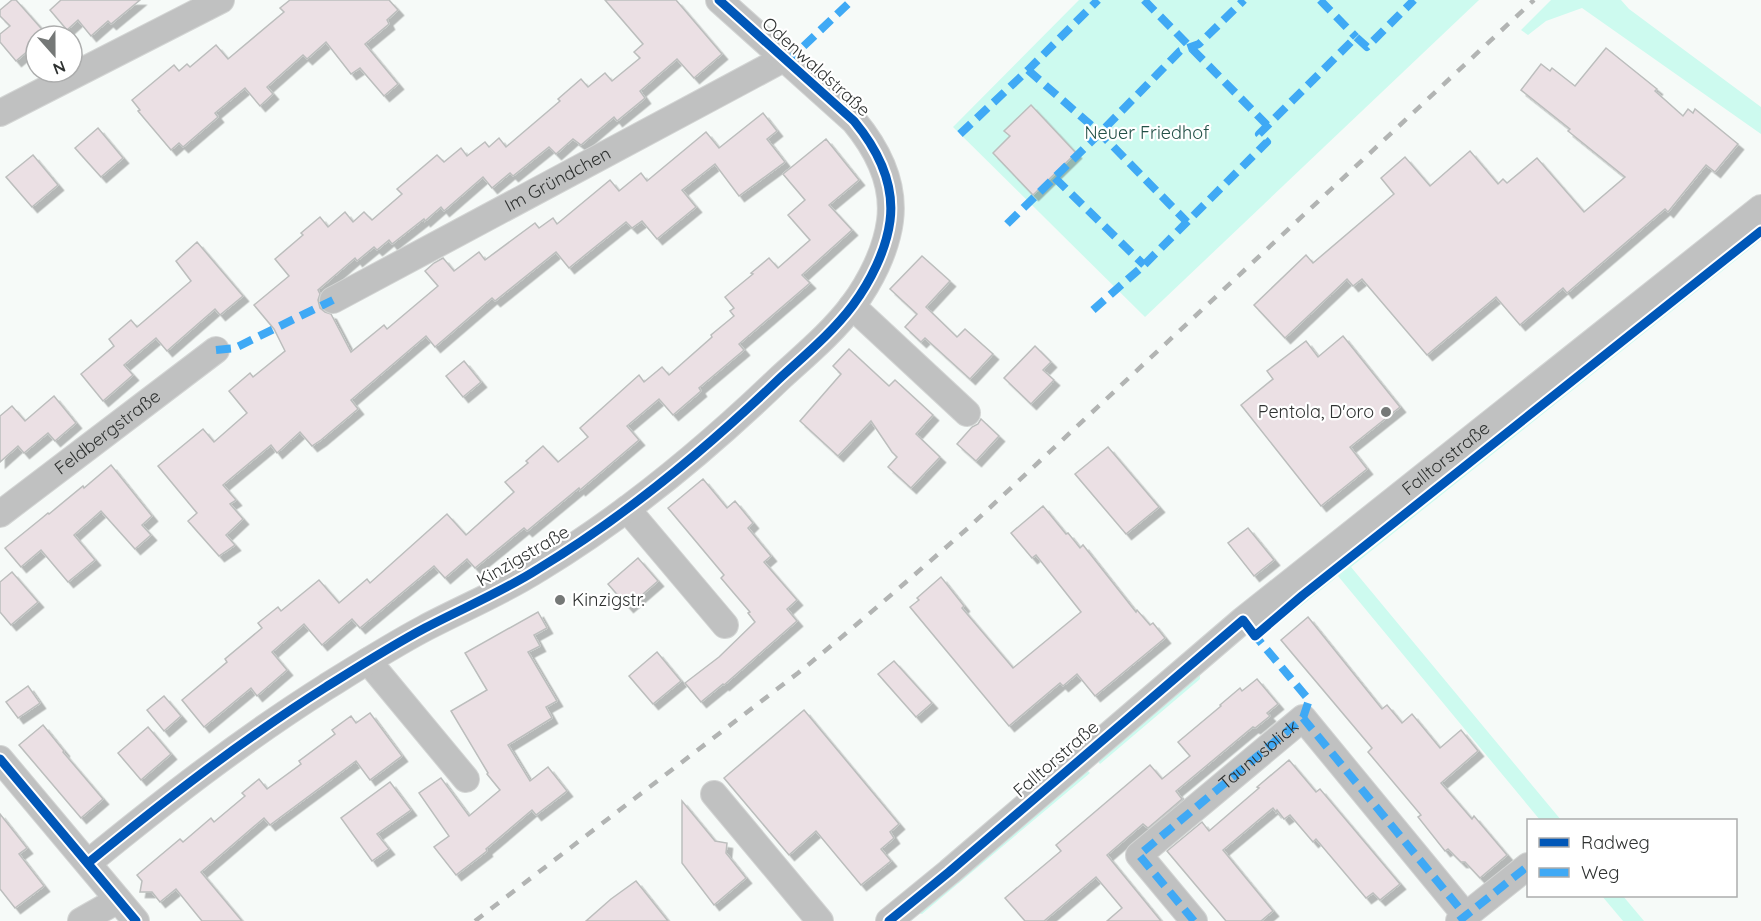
<svg xmlns="http://www.w3.org/2000/svg" width="1761" height="921" font-family="Quicksand,sans-serif">
<defs>
<filter id="shadow"><feDropShadow dx="5.5" dy="5.5" stdDeviation="0" flood-color="#0004"/></filter>
</defs>
<rect width="100%" height="100%" fill="#f6faf8"/>
<!-- green -->
<g fill="#cdfaef">
<polygon points="1079,0 1479,0 1145,317 953,127"/>
<polygon points="1551,0 1621,0 1629,9 1761,107 1761,134 1582,8 1546,21 1528,35 1521,30"/>
<polygon points="1761,234 1761,240 1351,567 1561,820 1540,820 1338,576 1264,636 1261,634"/>
<polygon points="1695,274 1697,277 1568,380 1561,381"/>
<polygon points="1548,387 1551,392 1406,508 1403,503"/>
<polygon points="1393,510 1397,515 1299,594 1294,592"/>
<polygon points="1200,672 1200,679 1100,764 1096,759"/>
<polygon points="1085,768 1090,773 922,914 918,913"/>
<polygon points="1602,896 1623,896 1644,921 1623,921"/>
</g>
<!-- building -->
<g fill="#ebe0e4" stroke="#bcbebd" stroke-width="1.5" filter="url(#shadow)">
<polygon points="12,0 16,0 47,35 36,36 36,44 16,61 0,42 0,34 10,26 0,16 0,10"/>
<polygon points="61,0 140,0 111,24 108,21 91,36 78,20 67,30 50,10"/>
<polygon points="290,0 389,0 398,10 387,20 389,24 365,44 398,84 384,96 360,68 351,74 326,42 307,59 303,55 267,87 273,94 260,106 245,88 215,113 218,117 183,147 179,143 171,150 138,111 140,110 132,100 174,65 179,71 187,64 190,67 216,45 228,59 284,12 280,8"/>
<polygon points="605,0 676,0 722,54 694,78 677,59 640,91 645,98 617,121 614,117 581,145 573,139 556,154 549,147 513,176 510,173 492,188 483,177 444,211 441,207 425,221 424,219 392,244 389,240 377,250 374,247 357,261 355,258 318,290 320,294 318,300 320,308 325,312 331,314 351,352 384,325 387,329 438,286 425,271 434,263 443,258 454,271 479,252 485,260 535,223 539,228 553,218 557,224 610,180 619,191 641,173 647,181 706,132 719,148 763,113 777,131 767,139 785,162 739,196 715,164 682,190 696,207 657,239 642,221 632,228 626,222 569,268 556,252 495,301 492,298 435,347 426,336 351,400 358,409 321,440 312,446 300,432 277,453 271,445 223,485 236,500 230,504 243,519 226,535 235,545 219,556 188,521 197,513 158,466 203,429 214,442 247,413 229,391 250,373 253,377 285,351 274,329 254,305 289,276 275,259 303,235 301,233 320,217 328,227 345,212 353,222 364,212 372,220 402,194 397,189 437,155 444,162 461,148 467,156 485,142 489,147 499,138 506,147 560,101 558,99 581,79 588,87 605,73 612,81 640,58 634,52 643,44"/>
<polygon points="1606,48 1657,89 1655,91 1683,116 1688,109 1693,113 1695,109 1738,144 1715,172 1706,165 1668,212 1665,209 1567,293 1563,288 1520,325 1496,297 1427,355 1362,279 1353,286 1347,279 1285,338 1254,305 1306,255 1313,263 1394,194 1381,178 1405,157 1430,186 1470,151 1498,184 1503,179 1507,183 1537,158 1584,212 1625,177 1568,131 1570,129 1521,90 1541,64 1550,71 1552,68 1575,86"/>
<polygon points="1031,105 1076,153 1033,195 993,153 1010,136 1004,131"/>
<polygon points="98,128 123,158 101,177 75,148"/>
<polygon points="826,139 859,180 829,205 852,230 802,275 810,283 739,344 744,350 699,388 701,391 673,415 659,399 627,426 639,440 580,490 579,488 527,531 524,528 475,568 467,559 445,578 434,566 360,628 352,619 322,645 304,624 272,652 287,670 257,696 251,688 204,727 182,700 227,662 225,659 262,628 258,623 278,607 281,611 319,580 339,603 367,579 370,583 447,514 466,535 514,492 505,482 528,463 526,461 543,446 558,462 588,437 580,428 639,375 644,382 662,367 669,375 712,337 711,335 734,316 730,311 734,308 725,297 753,274 751,273 769,258 778,268 810,240 788,215 805,200 783,174"/>
<polygon points="33,155 58,185 32,207 6,177"/>
<polygon points="197,242 243,296 220,315 215,309 167,351 156,338 124,365 133,375 103,401 81,374 114,346 109,339 131,320 137,327 191,281 176,261"/>
<polygon points="922,256 950,281 926,307 957,337 965,329 993,354 970,379 925,338 921,342 905,327 917,314 890,289"/>
<polygon points="1343,336 1400,407 1350,447 1367,469 1321,506 1241,405 1273,379 1267,371 1306,341 1318,357"/>
<polygon points="1035,346 1051,362 1043,370 1054,380 1031,404 1004,378"/>
<polygon points="849,349 889,386 895,380 933,415 916,434 940,457 911,488 888,467 897,457 892,452 871,421 838,456 800,421 841,374 833,366"/>
<polygon points="464,361 481,382 463,397 446,376"/>
<polygon points="54,396 76,423 55,441 48,433 24,453 18,446 0,462 0,416 12,406 25,421"/>
<polygon points="981,419 999,436 976,461 957,444 972,427 978,424"/>
<polygon points="1108,447 1159,507 1126,534 1075,474"/>
<polygon points="111,465 152,516 142,525 151,535 135,549 101,511 74,535 95,560 68,582 41,550 21,567 5,548 42,518 48,513 49,514 83,486 84,488"/>
<polygon points="703,479 727,508 735,501 753,523 748,528 771,556 764,562 797,600 787,609 797,621 724,685 723,684 701,702 685,683 719,657 755,622 748,613 750,612 721,578 724,575 668,508"/>
<polygon points="1043,506 1066,534 1068,533 1080,548 1083,545 1136,612 1137,610 1150,625 1153,623 1165,638 1095,696 1077,674 1063,686 1060,683 1009,726 910,607 919,600 917,598 941,577 964,606 962,608 1013,668 1081,612 1036,555 1032,558 1011,533"/>
<polygon points="1248,528 1274,560 1254,576 1228,543"/>
<polygon points="638,558 658,581 628,607 608,584"/>
<polygon points="12,572 38,602 11,625 0,612 0,582"/>
<polygon points="538,612 547,628 534,635 540,646 528,652 557,701 546,707 552,718 508,745 530,781 548,767 567,791 536,815 532,810 486,849 487,851 456,875 434,847 449,836 419,793 441,778 469,816 500,790 487,774 488,773 451,711 487,690 465,653"/>
<polygon points="1308,617 1382,709 1387,705 1402,723 1412,714 1440,748 1461,730 1478,751 1441,783 1472,819 1474,816 1507,855 1480,878 1465,862 1461,862 1448,849 1445,851 1418,817 1421,815 1368,752 1372,748 1281,640"/>
<polygon points="657,652 681,681 653,704 629,676"/>
<polygon points="894,661 932,703 916,717 878,674"/>
<polygon points="1257,679 1278,704 1267,713 1270,716 1255,728 1253,727 1176,791 1182,799 1148,828 1143,824 1107,855 1161,921 1107,921 1122,908 1096,877 1044,921 1025,921 1005,898 1061,851 1056,845 1150,765 1162,779 1190,756 1178,742 1221,706 1220,705 1240,688 1242,691"/>
<polygon points="28,686 40,703 18,718 6,702"/>
<polygon points="164,696 181,716 164,731 147,710"/>
<polygon points="804,710 899,824 890,832 894,838 881,849 891,861 861,885 816,831 789,855 724,778"/>
<polygon points="370,713 402,756 370,780 356,761 270,825 264,818 201,872 242,921 202,921 176,889 160,902 152,892 140,892 142,881 137,875 180,839 183,842 211,818 214,822 245,796 242,793 259,779 267,789 301,764 299,761 335,734 332,730 351,716 356,723"/>
<polygon points="43,725 64,751 63,752 103,799 81,818 19,745"/>
<polygon points="148,727 171,754 141,780 118,753"/>
<polygon points="1289,760 1316,792 1320,789 1400,884 1380,900 1373,893 1366,898 1316,839 1313,842 1290,815 1284,819 1277,810 1276,812 1273,808 1223,850 1273,911 1261,921 1226,921 1167,851 1202,822 1209,831 1259,788 1257,787"/>
<polygon points="390,782 411,810 377,834 389,849 372,861 341,818"/>
<polygon points="682,801 715,841 727,843 726,853 746,878 714,905 682,863"/>
<polygon points="0,814 27,848 19,854 44,886 15,908 0,889"/>
<polygon points="636,881 668,921 586,921 611,899"/>
</g>
<g fill="none" stroke-linecap="round" stroke-linejoin="round">
<!-- minor casing -->
<g stroke="#d3d5d4" stroke-width="28">
<g id="minor">
<polyline points="0,113 221,0"/>
<path id="s1" d="M333,300L783,59"/>
<polyline points="852,306 967,413"/>
<polyline points="627,509 725,625"/>
<path id="s2" d="M0,514L216,350"/>
<polyline points="368,661 466,779"/>
<polyline points="0,759 136,921"/>
<polyline points="714,794 820,921"/>
<path d="M88,863C164,801 242,740 326,687C358,667 391,646 425,628C463,608 502,592 538,569C626,516 705,450 779,379C804,356 832,333 853,305C870,282 886,251 890,221C895,183 878,150 854,121L719,0"/>
<polyline points="81,921 118,900"/>
<path id="s3" d="M889,921L949,872L1243,620L1761,208"/>
<polyline points="1194,921 1139,855 1303,718 1466,916"/>
<polyline points="1459,921 1528,866"/>
</g>
</g>
<!-- minor -->
<use href="#minor" stroke="#c0c1c1" stroke-width="26"/>
<!-- rail -->
<path stroke="#b2b4b3" stroke-width="4.5" stroke-dasharray="10 10" stroke-linecap="butt" d="M475,921L798,673C856,626 912,577 968,528L1534,0"/>
<!-- quiet -->
<g stroke="#3fa9f5" stroke-width="8" stroke-dasharray="15 8" stroke-linecap="butt">
<polyline points="1144,0 1267,125"/>
<polyline points="1320,0 1356,37"/>
<polyline points="787,62 852,0"/>
<polyline points="1028,70 1100,133 1187,222"/>
<polyline points="960,134 1028,70 1098,0"/>
<polyline points="1055,178 1144,265"/>
<polyline points="1007,224 1100,133 1180,51 1199,44 1244,0"/>
<polyline points="1093,310 1144,265 1267,142 1259,134 1356,37 1367,47 1414,0"/>
<polyline points="216,350 235,348 333,300"/>
<polyline points="1252,632 1309,700 1303,718"/>
<path id="s4" d="M1194,921L1139,855L1303,718L1466,916"/>
<polyline points="1459,921 1528,866"/>
</g>
<!-- cycleway casing -->
<g stroke="#fff" stroke-width="13">
<g id="cycleway">
<polyline points="0,759 136,921"/>
<path d="M88,863C164,801 242,740 326,687C358,667 391,646 425,628C463,608 502,592 538,569C626,516 705,450 779,379C804,356 832,333 853,305C870,282 886,251 890,221C895,183 878,150 854,121L719,0"/>
<polyline points="889,921 949,872 1243,620 1255,636 1303,595 1761,231"/>
</g>
</g>
<!-- cycleway -->
<use href="#cycleway" stroke="#0057b8" stroke-width="9"/>
</g>
<!-- markers -->
<g fill="#757877" stroke="#fff" stroke-width="2">
<circle cx="1386" cy="412" r="6"/>
<circle cx="560" cy="600" r="6"/>
</g>
<g text-anchor="middle" stroke-width="4.5" stroke-linejoin="round" paint-order="stroke">
<!-- street labels -->
<g font-size="18" fill="#2f3231" stroke="#fff">
<text transform="translate(816 67) rotate(42)" y="6">Odenwaldstraße</text>
<text dy="6" stroke="none"><textPath href="#s1" startOffset="255">Im Gründchen</textPath></text>
<text dy="6" stroke="none"><textPath href="#s2" startOffset="135">Feldbergstraße</textPath></text>
<text dy="6" stroke="none"><textPath href="#s3" startOffset="724">Falltorstraße</textPath></text>
<text transform="translate(523 556) rotate(-30)" y="6">Kinzigstraße</text>
<text dy="6" stroke="none"><textPath href="#s4" startOffset="242">Taunusblick</textPath></text>
<text transform="translate(1056 759) rotate(-41)" y="6">Falltorstraße</text>
</g>
<!-- park labels -->
<g font-size="18" fill="#225047" stroke="#fff">
<text x="1147" y="139">Neuer Friedhof</text>
</g>
<!-- poi labels -->
<g font-size="18" fill="#2f3231" stroke="#fff" text-anchor="end">
<text x="1374" y="418">Pentola, D'oro</text>
<text x="572" y="606" text-anchor="start">Kinzigstr.</text>
</g>
</g>
<!-- legend -->
<rect x="1527" y="819" width="210" height="78" fill="#ffffff" stroke="#acadad" stroke-width="1.5"/>
<rect x="1539" y="838" width="30" height="9" fill="#0057b8" stroke="#acadad" stroke-width="1.5"/>
<text x="1581" y="849" font-size="18" fill="#2f3231">Radweg</text>
<rect x="1539" y="868" width="30" height="9" fill="#3fa9f5" stroke="#acadad" stroke-width="1.5"/>
<text x="1581" y="879" font-size="18" fill="#2f3231">Weg</text>
<!-- north arrow -->
<g transform="translate(54 54) rotate(159)"><circle r="28" fill="#ffffff" stroke="#acadad" stroke-width="1.5"/>
<path d="M0-4.5L10 22L0 15L-10 22Z" fill="#757877"/>
<text y="-9" font-size="16" font-weight="bold" text-anchor="middle" fill="#2f3231">N</text>
</g>
</svg>
